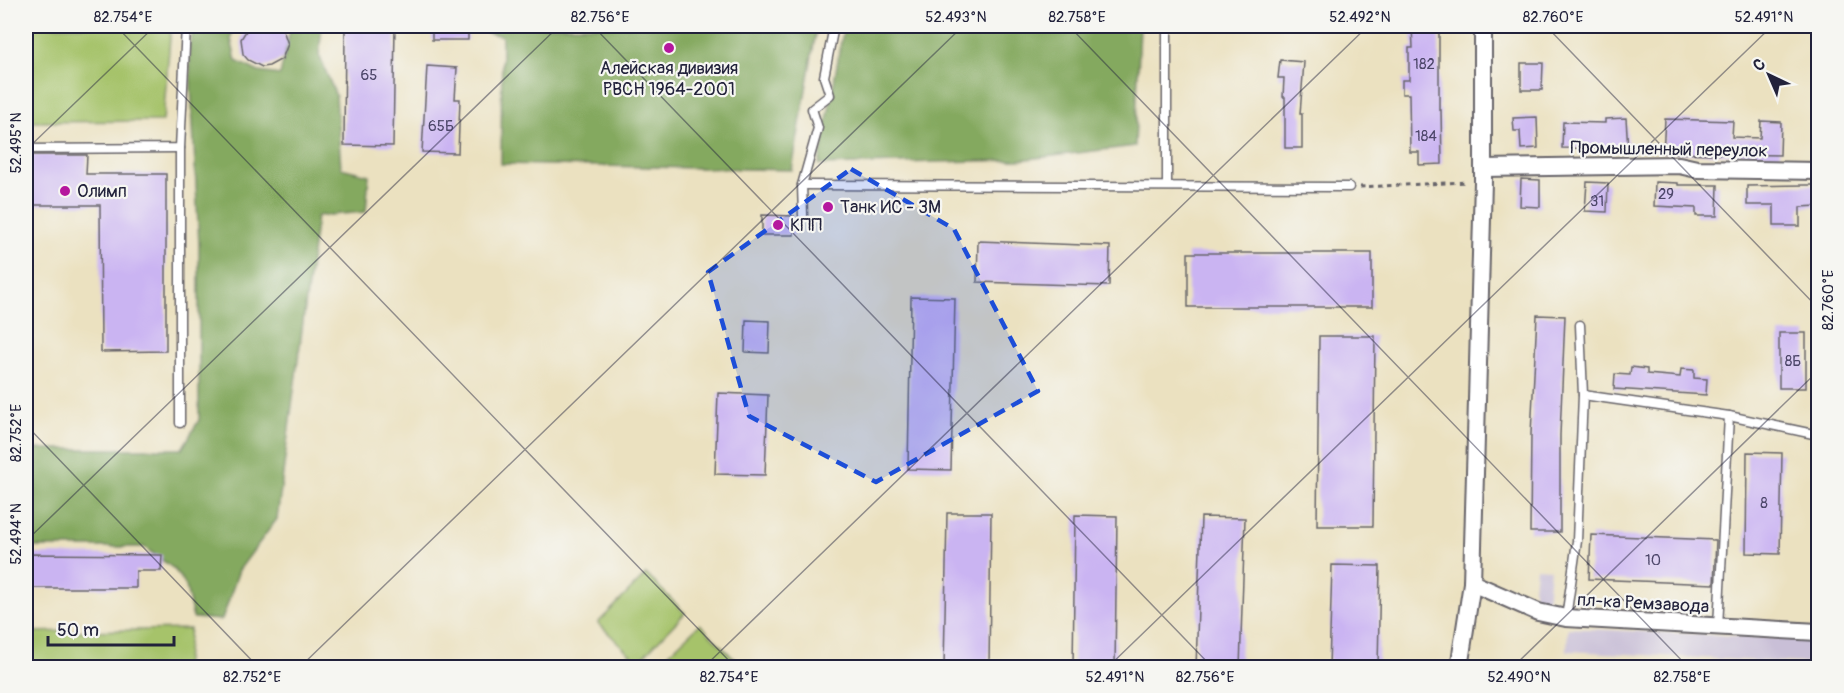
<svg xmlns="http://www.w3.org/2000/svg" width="1844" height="693" font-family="Pangolin,sans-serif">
<rect width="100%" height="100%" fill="#f6f6f2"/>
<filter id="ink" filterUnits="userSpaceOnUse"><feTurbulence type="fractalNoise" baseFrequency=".0167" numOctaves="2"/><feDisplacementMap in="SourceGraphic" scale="12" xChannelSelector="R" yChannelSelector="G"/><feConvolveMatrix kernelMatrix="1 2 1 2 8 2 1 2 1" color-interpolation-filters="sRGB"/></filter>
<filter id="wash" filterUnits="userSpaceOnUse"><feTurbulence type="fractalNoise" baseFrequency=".008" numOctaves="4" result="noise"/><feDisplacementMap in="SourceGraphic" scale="24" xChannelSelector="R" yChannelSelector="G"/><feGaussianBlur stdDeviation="1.35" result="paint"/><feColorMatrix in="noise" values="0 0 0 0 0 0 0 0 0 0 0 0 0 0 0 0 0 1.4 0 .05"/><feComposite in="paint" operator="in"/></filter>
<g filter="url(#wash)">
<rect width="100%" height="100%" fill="#ebe1c0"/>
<!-- industrial -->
<g fill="#c9bfd7">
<polygon points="1536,568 1550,569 1547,603 1533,601"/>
<polygon points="1568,628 1818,640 1818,664 1567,651"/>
</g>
<!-- green -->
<g fill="#a6c36a" stroke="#647252" stroke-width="1.5">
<polygon points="26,26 171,26 163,121 26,122"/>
<polygon points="646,574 685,613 638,662 598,623"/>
<polygon points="700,624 739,664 735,667 655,667"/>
<polygon points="190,629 185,667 26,667 26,632"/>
</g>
<!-- forest -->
<g fill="#84a95e" stroke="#53664c" stroke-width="1.5">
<polygon points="195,26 233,26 231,39 236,61 259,72 280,75 291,26 322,26 319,55 336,96 341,168 369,175 366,212 317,216 277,519 239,570 222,620 193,618 186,586 174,569 144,547 26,547 26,449 182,449 199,420 199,245 189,46"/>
<polygon points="477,26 817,26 792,170 501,164 502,36 476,30"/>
<polygon points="844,26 1140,26 1135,146 1019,160 819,165"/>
</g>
<g id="blocks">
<!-- building -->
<g fill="#cab4f2">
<polygon points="249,26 279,26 283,30 288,44 282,59 269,66 262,67 248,60 243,54 241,39"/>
<polygon points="345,26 395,26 393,146 344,145"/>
<rect x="432" y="26" width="36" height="14"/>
<polygon points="1412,26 1439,26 1439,110 1441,110 1442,164 1419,165 1419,152 1410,152 1409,94 1402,94 1402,80 1409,80 1409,48 1413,48"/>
<polygon points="1280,60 1304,62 1300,114 1302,114 1302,148 1285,148 1285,97 1283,97 1284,78 1278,78"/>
<polygon points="1521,63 1543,63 1542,90 1521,90"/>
<polygon points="427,66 457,68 455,99 460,99 458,153 422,152"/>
<polygon points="1537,117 1538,148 1521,149 1520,131 1514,131 1513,118"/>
<polygon points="1626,118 1628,149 1562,148 1563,122 1605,123 1605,119"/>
<polygon points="1665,119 1733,121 1732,137 1760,138 1761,121 1781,122 1780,155 1663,153"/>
<polygon points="26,155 87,155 86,174 166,174 166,351 101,352 100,205 26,205"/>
<polygon points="1521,179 1540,180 1540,207 1520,206"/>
<polygon points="1587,182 1608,183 1607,212 1585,211"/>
<polygon points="1655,182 1678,183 1678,185 1718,185 1717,216 1696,216 1696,208 1654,206"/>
<polygon points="1805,185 1818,185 1818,206 1800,207 1800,226 1774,226 1774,205 1747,205 1747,186"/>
<polygon points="762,215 794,216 794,235 762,235"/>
<polygon points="978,241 1110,246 1109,286 977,282"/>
<rect x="1188" y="253" width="184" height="54"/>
<polygon points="911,297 955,298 951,470 908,469"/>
<polygon points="1537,315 1565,316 1560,435 1560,532 1530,532 1531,434"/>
<polygon points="746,320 770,321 769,353 745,352"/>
<rect x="1779" y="333" width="27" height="55"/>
<polygon points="1319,336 1375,336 1373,526 1317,526"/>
<polygon points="1631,367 1647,369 1647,374 1680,377 1681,369 1694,370 1694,378 1707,379 1706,395 1614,389 1615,374 1630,375"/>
<polygon points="718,393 768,395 765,475 715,474"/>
<polygon points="1747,452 1782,453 1780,554 1746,553"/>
<polygon points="947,513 991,513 989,668 944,668"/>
<polygon points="1075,515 1117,516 1115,668 1073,668"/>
<polygon points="1201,517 1245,518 1240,668 1196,668"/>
<polygon points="1591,535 1716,540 1714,584 1589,579"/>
<polygon points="26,554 162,555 161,571 136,571 136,588 26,588"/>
<polygon points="1332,565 1380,566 1378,668 1329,668"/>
</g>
</g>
</g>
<g filter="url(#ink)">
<use href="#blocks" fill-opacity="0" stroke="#68656a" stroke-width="1.5"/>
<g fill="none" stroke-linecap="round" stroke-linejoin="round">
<!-- service casing -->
<g stroke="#68656a" stroke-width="11">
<g id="service">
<polyline points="1167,26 1167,185"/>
<polyline points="26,149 180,148 186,26"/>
<polyline points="802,185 1349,187"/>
<polyline points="803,215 802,185 818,128 812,109 830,95 824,77 834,26"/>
<polyline points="1583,395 1729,416"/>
<polyline points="180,423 180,148"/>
<polyline points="1566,618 1577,541 1583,395 1580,325"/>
<polyline points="1718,627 1729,416 1818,435"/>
</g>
</g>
<!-- minor casing -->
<g stroke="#68656a" stroke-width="20">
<g id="minor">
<polyline points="1483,168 1679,165 1697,169 1818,171"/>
<polyline points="1472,583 1538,612 1566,618 1818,632"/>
<polyline points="1459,668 1472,583 1483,181 1483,26"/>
</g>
</g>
<!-- path -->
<polyline stroke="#68656a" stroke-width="3" stroke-dasharray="4.5 4.5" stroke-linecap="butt" points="1360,187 1467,182"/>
<!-- service -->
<use href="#service" stroke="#fff" stroke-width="8"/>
<!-- minor -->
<use href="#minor" stroke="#fff" stroke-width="16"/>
</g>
</g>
<!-- marked area -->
<path fill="#1d4ed8" fill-opacity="0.2" stroke="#1d4ed8" stroke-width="4.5" stroke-dasharray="12 8" stroke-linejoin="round" d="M851,169L954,229L1038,391L876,482L749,416L708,272Z"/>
<!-- ticks -->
<path fill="none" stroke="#22223b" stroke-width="1.5" stroke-opacity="0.45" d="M116,26L736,668M593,26L1213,668M1069,26L1689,668M1546,26L1818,308M26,150L155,26M26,425L259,668M26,541L559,26M299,668L963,26M703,668L1368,26M1107,668L1772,26M1512,668L1818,371"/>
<!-- markers -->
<g fill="#b5179e" stroke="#f6f6f2" stroke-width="2">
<circle cx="669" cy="48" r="6"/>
<circle cx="65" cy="191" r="6"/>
<circle cx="828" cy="207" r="6"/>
<circle cx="778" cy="225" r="6"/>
</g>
<g text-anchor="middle" stroke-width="4.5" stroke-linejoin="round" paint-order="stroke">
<!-- number labels -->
<g font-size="15" fill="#4c4669">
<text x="1424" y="69">182</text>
<text x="369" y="80">65</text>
<text x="441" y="131">65Б</text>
<text x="1426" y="141">184</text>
<text x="1666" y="199">29</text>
<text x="1597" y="206">31</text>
<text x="1793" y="366">8Б</text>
<text x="1764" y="508">8</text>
<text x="1653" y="565">10</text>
</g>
<!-- poi labels -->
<g font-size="18" fill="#22223b" stroke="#f6f6f2" text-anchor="start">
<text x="669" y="74" text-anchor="middle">Алейская дивизия<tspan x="669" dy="21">РВСН 1964-2001</tspan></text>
<text x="77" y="197">Олимп</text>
<text x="840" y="213">Танк ИС - 3М</text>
<text x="790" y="231">КПП</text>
</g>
<!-- street labels -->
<g font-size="18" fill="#22223b" stroke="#f6f6f2">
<text transform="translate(1669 149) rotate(1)" y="6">Промышленный переулок</text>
<text transform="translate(1643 603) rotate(3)" y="6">пл-ка Ремзавода</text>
</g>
</g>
<!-- margin -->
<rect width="1844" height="693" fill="none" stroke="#f6f6f2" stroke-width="66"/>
<!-- north arrow -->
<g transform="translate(1769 75) rotate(316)" stroke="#f6f6f2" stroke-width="4.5" paint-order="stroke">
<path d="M0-4.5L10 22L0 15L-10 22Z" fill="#22223b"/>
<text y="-9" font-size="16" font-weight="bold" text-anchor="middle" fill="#22223b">С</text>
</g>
<!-- scale -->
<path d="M48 636v9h126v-9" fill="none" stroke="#22223b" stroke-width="3"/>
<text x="57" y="636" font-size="18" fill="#22223b" stroke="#f6f6f2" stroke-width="4.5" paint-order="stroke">50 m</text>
<rect x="33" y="33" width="1778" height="627" fill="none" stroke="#22223b" stroke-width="2"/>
<g font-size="15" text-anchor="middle" fill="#22223b">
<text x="123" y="22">82.754°E</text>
<text x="600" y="22">82.756°E</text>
<text x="956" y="22">52.493°N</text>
<text x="1077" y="22">82.758°E</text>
<text x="1360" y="22">52.492°N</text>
<text x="1553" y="22">82.760°E</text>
<text x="1764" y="22">52.491°N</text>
<text transform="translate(16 143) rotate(-90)" y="5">52.495°N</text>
<text transform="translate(1828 300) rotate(-90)" y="5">82.760°E</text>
<text transform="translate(16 433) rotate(-90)" y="5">82.752°E</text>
<text transform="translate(16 534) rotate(-90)" y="5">52.494°N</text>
<text x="252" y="682">82.752°E</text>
<text x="729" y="682">82.754°E</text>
<text x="1115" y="682">52.491°N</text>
<text x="1205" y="682">82.756°E</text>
<text x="1519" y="682">52.490°N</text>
<text x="1682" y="682">82.758°E</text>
</g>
</svg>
